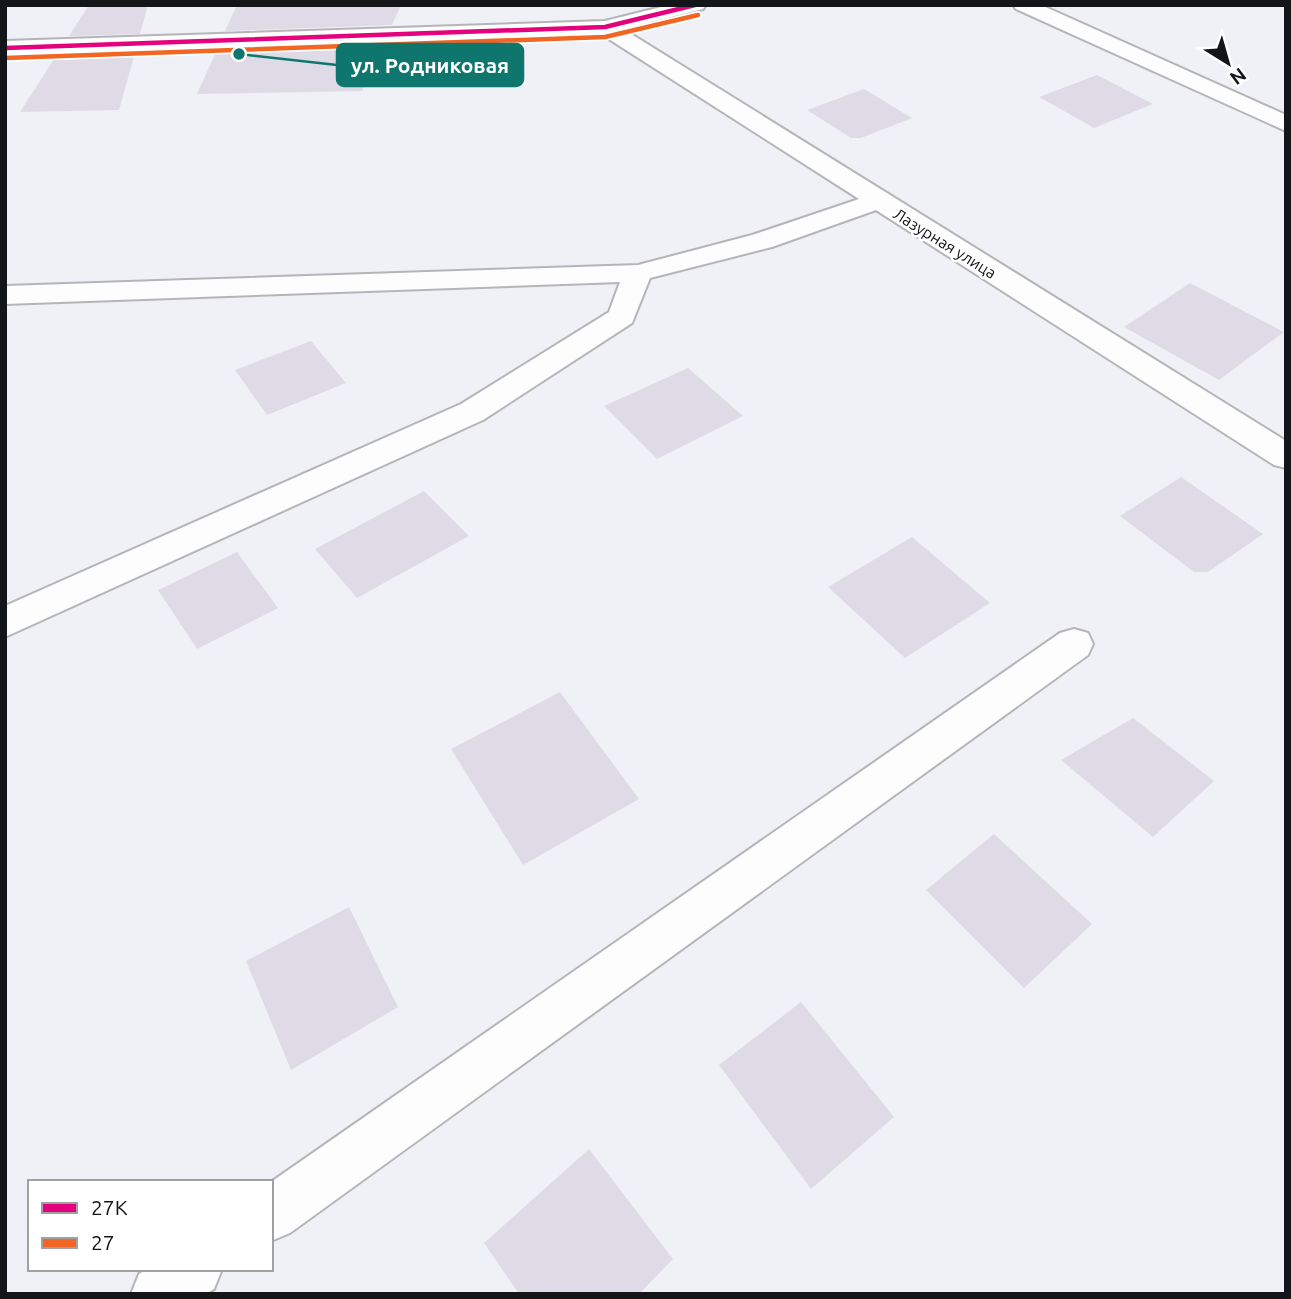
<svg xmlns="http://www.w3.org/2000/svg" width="1291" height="1299" font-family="Ubuntu,sans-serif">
<rect width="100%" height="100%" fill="#f0f1f6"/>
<!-- building -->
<g fill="#dedbe6">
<polygon points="89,5 148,5 140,34 69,36"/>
<polygon points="237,5 401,5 392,25 225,31"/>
<polygon points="383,44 362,91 197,94 217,50"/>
<polygon points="135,53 119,110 20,112 56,56"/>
<polygon points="1097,75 1153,104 1094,128 1039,97"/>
<polygon points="864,89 912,118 861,138 851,138 807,110"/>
<polygon points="1190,283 1284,332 1219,380 1124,327"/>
<polygon points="311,341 346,383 267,415 235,370"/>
<polygon points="688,368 743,416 657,459 604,406"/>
<polygon points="1181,477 1263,534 1208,572 1194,572 1120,516"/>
<polygon points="424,491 469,536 357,598 315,549"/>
<polygon points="912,537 990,603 905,658 828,587"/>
<polygon points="237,552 278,608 197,649 158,590"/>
<polygon points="560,692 639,799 523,865 451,749"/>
<polygon points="1133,718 1214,781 1153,837 1061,760"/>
<polygon points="994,834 1092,924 1024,988 926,890"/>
<polygon points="349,907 398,1007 291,1070 246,961"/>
<polygon points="801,1002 894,1117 811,1189 719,1065"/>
<polygon points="589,1149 673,1259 639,1294 519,1294 484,1243"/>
</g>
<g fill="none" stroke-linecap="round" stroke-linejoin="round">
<!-- minor casing -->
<g stroke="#b5b5b9" stroke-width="4">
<g id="minor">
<polygon points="669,5 706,5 703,9 623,29 1286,441 1286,468 1274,465 876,210 772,247 650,278 632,323 483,420 5,637 5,606 461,404 609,312 620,282 5,304 5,286 638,265 752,235 859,199 601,34 5,55 5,41 605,21"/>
<polygon points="1013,5 1041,5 1286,115 1286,131 1016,9"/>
<polygon points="1074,629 1088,633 1093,644 1088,655 290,1233 271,1241 271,1182 1060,633"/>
<polygon points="146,1269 222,1269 214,1289 206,1294 131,1294 139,1274"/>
</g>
</g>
<!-- minor -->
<use href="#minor" fill="#fdfdfe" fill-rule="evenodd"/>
<!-- bus-1 casing -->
<g stroke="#fff" stroke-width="8">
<polyline id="bus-1" points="5,48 605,27 695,5"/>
</g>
<!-- bus-2 casing -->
<g stroke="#fff" stroke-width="8">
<polyline id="bus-2" points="5,58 605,37 698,15"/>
</g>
<!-- bus-1 -->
<use href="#bus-1" stroke="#e5007d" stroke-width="4.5"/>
<!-- bus-2 -->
<use href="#bus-2" stroke="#f26522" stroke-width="4.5"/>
</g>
<g text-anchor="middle" stroke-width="5" stroke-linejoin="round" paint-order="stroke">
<!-- far-street labels -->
<g font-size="16" fill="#141518" stroke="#fff">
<text transform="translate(945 243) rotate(32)" y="6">Лазурная улица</text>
</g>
</g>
<!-- callouts -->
<path fill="none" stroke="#0f766e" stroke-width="2.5" d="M239 54L337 65"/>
<circle fill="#0f766e" stroke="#fff" stroke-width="2.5" cx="239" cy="54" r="7"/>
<rect fill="#0f766e" stroke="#0f766e" stroke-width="2.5" x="337" y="44" width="186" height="42" rx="7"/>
<g font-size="21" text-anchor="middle" font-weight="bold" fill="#fff">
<text x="430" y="73">ул. Родниковая</text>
</g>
<!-- border -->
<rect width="1291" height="1299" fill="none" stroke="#141518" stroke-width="14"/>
<!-- legend -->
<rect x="28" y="1180" width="245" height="91" fill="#ffffff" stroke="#a1a1a3" stroke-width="2"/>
<rect x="42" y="1203" width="35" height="10" fill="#e5007d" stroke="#a1a1a3" stroke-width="2"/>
<text x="91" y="1215" font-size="21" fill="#141518">27К</text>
<rect x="42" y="1238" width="35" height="10" fill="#f26522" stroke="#a1a1a3" stroke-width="2"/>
<text x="91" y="1250" font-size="21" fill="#141518">27</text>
<!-- north arrow -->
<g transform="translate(1228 63) rotate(143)" stroke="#ffffff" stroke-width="5" paint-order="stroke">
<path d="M0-5L12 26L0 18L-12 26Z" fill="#141518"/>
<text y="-10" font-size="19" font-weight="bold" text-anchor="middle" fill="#141518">N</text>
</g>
</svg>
